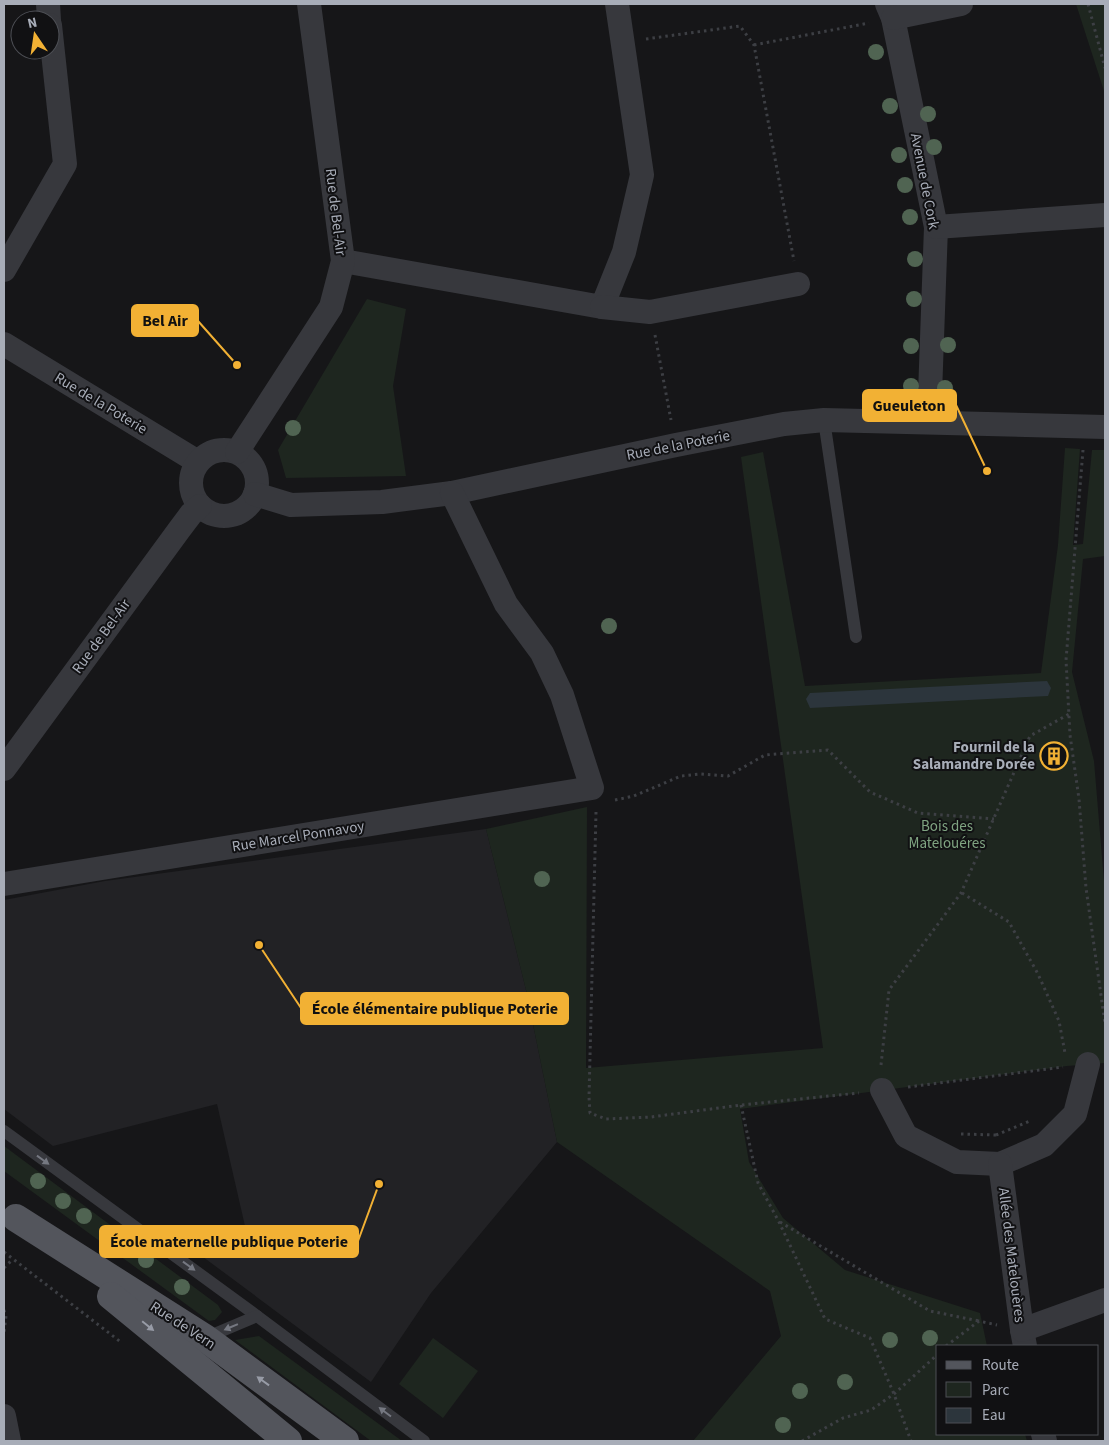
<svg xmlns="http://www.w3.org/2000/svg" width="1109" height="1445" font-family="'Source Sans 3',sans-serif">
<rect width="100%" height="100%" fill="#161618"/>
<!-- built -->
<polygon fill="#222225" points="486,829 526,990 557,1142 431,1293 371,1382 187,1245 245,1226 217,1104 53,1146 4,1109 4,900 105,881"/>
<!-- green -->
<g fill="#1e261f">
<polygon points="1076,4 1105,4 1105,94"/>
<polygon points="367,299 406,309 393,386 406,476 286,478 278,450"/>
<polygon points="1065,448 1080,449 1073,545 1083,544 1092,450 1105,450 1105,556 1083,559 1072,672 1094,761 1105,893 1105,1063 1067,1066 740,1109 749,1162 783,1218 845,1270 980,1313 987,1346 938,1346 938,1434 1025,1434 1027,1441 693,1441 781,1336 770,1291 557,1142 526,990 486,829 587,807 586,1068 823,1048 741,457 763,452 805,686 1041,673 1058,545"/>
<polygon points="4,1146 218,1305 222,1312 215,1320 209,1321 4,1171"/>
<polygon points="259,1336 402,1441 371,1441 235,1340"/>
<polygon points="433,1338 478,1371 443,1418 399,1384"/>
</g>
<!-- water -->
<polygon fill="#2c353c" points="1047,681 1051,688 1048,696 810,708 806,699 810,693"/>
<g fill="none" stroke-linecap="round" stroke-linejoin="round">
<!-- path -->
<g stroke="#3d3f44" stroke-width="3" stroke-dasharray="2.5 4" stroke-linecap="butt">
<polyline points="1088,4 1105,68"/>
<polyline points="646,39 740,26 754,45 794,261"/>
<polyline points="754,45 869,23"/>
<polyline points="655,335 671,420"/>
<polyline points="1083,450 1066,660 1070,735 1079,799 1086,888 1105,1024"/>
<polyline points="615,800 634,796 681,776 700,774 728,776 765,755 828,750 870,792 918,813 994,819"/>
<polyline points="596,812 589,1097 590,1113 606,1119 651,1117 741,1105 859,1093"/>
<polyline points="962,893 1009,922 1038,974 1059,1021 1065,1053"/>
<polyline points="881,1065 889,990 961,893 1030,736 1069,714"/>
<polyline points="908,1087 1063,1067"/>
<polyline points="741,1105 758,1183 779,1222 825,1319 870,1338 894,1394 911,1441"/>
<polyline points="961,1134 996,1135 996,1136"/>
<polyline points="996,1135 1030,1121"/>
<polyline points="780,1222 930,1311 979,1321"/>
<polyline points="4,1252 122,1343"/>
<polyline points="4,1268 13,1259"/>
<polyline points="4,1310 6,1316 4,1333"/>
<polyline points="946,1346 979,1321 997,1325"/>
<polyline points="802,1441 843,1418 871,1410 894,1394 938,1354"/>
</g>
<!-- lane -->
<g stroke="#37383d" stroke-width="12">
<polyline points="824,420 856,637"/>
<polyline points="4,1131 257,1316 424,1441"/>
<polyline points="205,1338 257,1316"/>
</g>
<!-- street -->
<g stroke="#37383d" stroke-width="24">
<polyline points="48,4 49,20"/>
<polyline points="887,4 893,18 936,227 929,422"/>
<polyline points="893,18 961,4"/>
<polyline points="936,227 1105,215"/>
<polyline points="343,261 602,307 624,252 642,175 617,4"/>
<polyline points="4,270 65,164 50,25"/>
<polyline points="602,307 650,312 798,284"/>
<polyline points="4,344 198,462"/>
<circle cx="224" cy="483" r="33"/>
<polyline points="237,452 331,307 343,261 309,4"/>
<polyline points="255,494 291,505 382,502 452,493 676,445 784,424 824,420 1105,427"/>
<polyline points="4,769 179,530 191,514 200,506"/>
<polyline points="4,884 592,788 562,695 542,653 506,604 452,493"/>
<polyline points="882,1090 906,1136 957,1162 1000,1164 1044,1145 1075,1114 1088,1064"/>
<polyline points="1000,1164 1022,1330 1025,1346"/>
<polyline points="1022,1330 1105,1300"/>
<polyline points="4,1416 9,1441"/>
<polyline points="1043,1434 1045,1441"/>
</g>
<!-- primary -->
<g stroke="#53555c" stroke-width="28">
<polyline points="16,1218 205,1338 345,1441"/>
<polyline points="111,1296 288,1441"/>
</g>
</g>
<!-- trees -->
<g fill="#506452">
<circle cx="876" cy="52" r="8"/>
<circle cx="890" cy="106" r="8"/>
<circle cx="928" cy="114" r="8"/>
<circle cx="934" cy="147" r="8"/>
<circle cx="899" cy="155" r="8"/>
<circle cx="905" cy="185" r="8"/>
<circle cx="910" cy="217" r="8"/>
<circle cx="915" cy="259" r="8"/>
<circle cx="914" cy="299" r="8"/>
<circle cx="948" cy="345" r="8"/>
<circle cx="911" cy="346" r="8"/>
<circle cx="911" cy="386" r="8"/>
<circle cx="945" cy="388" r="8"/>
<circle cx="293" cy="428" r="8"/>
<circle cx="609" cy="626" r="8"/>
<circle cx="542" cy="879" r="8"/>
<circle cx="38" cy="1181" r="8"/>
<circle cx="63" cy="1201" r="8"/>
<circle cx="84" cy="1216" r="8"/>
<circle cx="146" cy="1260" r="8"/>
<circle cx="182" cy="1287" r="8"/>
<circle cx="930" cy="1338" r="8"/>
<circle cx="890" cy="1340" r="8"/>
<circle cx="845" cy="1382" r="8"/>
<circle cx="800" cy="1391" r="8"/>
<circle cx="783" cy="1425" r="8"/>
</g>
<!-- one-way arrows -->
<defs><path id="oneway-solid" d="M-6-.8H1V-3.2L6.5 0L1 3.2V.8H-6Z" transform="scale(1.25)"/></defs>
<g fill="#757881">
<use href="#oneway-solid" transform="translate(43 1160) rotate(36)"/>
<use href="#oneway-solid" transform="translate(189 1266) rotate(36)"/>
<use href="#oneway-solid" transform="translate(231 1327) rotate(157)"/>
<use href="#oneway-solid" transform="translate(385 1412) rotate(-143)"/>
</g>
<g fill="#979ba6">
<use href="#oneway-solid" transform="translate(148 1326) rotate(39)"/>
<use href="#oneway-solid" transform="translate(263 1381) rotate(-144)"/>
</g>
<!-- icons -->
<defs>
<g id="building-ring" transform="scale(1.4375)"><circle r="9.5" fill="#111113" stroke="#f2b134" stroke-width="1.5"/><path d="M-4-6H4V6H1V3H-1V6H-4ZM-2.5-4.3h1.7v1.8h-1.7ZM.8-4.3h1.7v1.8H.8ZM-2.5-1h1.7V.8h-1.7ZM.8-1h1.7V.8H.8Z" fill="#f2b134"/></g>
</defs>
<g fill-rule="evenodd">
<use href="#building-ring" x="1054" y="756"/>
</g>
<g text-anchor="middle" stroke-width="4" stroke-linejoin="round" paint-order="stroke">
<!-- street labels -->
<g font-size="15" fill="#a8adb8" stroke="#111113">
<text transform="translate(925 181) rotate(79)" y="5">Avenue de Cork</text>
<text transform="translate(336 212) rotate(83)" y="5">Rue de Bel-Air</text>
<text transform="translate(101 403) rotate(31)" y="5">Rue de la Poterie</text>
<text transform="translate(678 445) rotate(-11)" y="5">Rue de la Poterie</text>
<text transform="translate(101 636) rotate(-54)" y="5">Rue de Bel-Air</text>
<text transform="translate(298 836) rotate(-9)" y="5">Rue Marcel Ponnavoy</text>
<text transform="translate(1012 1255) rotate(83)" y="5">Allée des Matelouères</text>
<text transform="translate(183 1325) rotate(33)" y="5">Rue de Vern</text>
</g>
<!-- poi labels -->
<g font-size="15" font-weight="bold" fill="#a8adb8" stroke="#111113" text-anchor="end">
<text x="1035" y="752">Fournil de la<tspan x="1035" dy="17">Salamandre Dorée</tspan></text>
</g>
<!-- park labels -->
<g font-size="15" fill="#7fa381" stroke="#111113">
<text x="947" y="831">Bois des<tspan x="947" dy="17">Matelouéres</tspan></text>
</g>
</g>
<!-- callouts -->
<path fill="none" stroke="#f2b134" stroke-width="2" d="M237 365L198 321M987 471L956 405M259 945L301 1008M379 1184L358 1241"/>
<g fill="#f2b134" stroke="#111113" stroke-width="2">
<circle cx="237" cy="365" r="5"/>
<circle cx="987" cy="471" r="5"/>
<circle cx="259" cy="945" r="5"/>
<circle cx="379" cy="1184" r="5"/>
</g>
<g fill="#f2b134" stroke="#f2b134" stroke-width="2">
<rect x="132" y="305" width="66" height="31" rx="5"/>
<rect x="863" y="390" width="93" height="31" rx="5"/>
<rect x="301" y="993" width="267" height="31" rx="5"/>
<rect x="100" y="1226" width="258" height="31" rx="5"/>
</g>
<g font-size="16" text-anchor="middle" font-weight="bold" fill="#111">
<text x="165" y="326">Bel Air</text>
<text x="909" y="411">Gueuleton</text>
<text x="435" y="1014">École élémentaire publique Poterie</text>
<text x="229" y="1247">École maternelle publique Poterie</text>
</g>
<!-- border -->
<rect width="1109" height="1445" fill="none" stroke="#a8adb8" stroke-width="10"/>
<!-- legend -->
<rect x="936" y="1345" width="162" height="90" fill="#111113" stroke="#4d4f55"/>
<rect x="946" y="1361" width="25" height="8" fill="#53555c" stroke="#4d4f55"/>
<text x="982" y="1370" font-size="15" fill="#a8adb8">Route</text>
<rect x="946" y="1382" width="25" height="15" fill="#1e261f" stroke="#4d4f55"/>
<text x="982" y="1395" font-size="15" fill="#a8adb8">Parc</text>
<rect x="946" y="1408" width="25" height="15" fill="#2c353c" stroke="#4d4f55"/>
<text x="982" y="1420" font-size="15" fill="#a8adb8">Eau</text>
<!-- north arrow -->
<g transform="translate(35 35) rotate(347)"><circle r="24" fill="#111113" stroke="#4d4f55"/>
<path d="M0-4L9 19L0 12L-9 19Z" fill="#f2b134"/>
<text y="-8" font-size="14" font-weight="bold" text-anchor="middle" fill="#a8adb8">N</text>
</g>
</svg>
